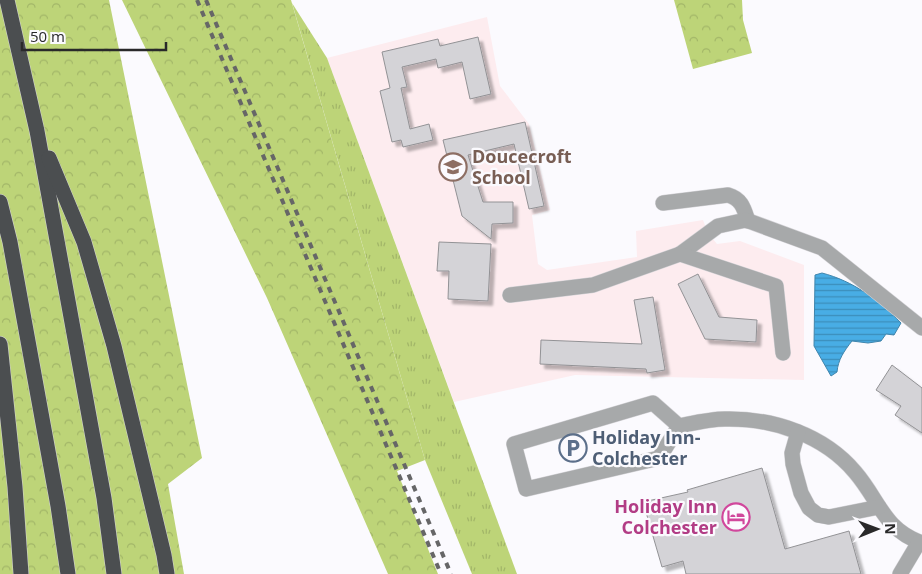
<svg xmlns="http://www.w3.org/2000/svg" width="922" height="574" font-family="'Open Sans',sans-serif">
<defs>
<pattern id="grass-tufts" width="24" height="20" patternUnits="userSpaceOnUse" patternTransform="scale(1.25)"><rect width="24" height="20" fill="#bdd478"/><path d="M3 7l-1-3M5 7V3M7 7l1-3M15 17l-1-3M17 17v-4M19 17l1-3" fill="none" stroke="#a2b668"/></pattern>
<pattern id="forest-crowns" width="20" height="18" patternUnits="userSpaceOnUse" patternTransform="scale(1.25)"><rect width="20" height="18" fill="#bdd478"/><path d="M2 6a3 3 0 1 1 6 0M12 15a3 3 0 1 1 6 0" fill="none" stroke="#a2b668"/></pattern>
<pattern id="water-rules" width="6" height="5" patternUnits="userSpaceOnUse" patternTransform="scale(1.25)"><rect width="6" height="5" fill="#48ade5"/><path d="M0 2.5h6" fill="none" stroke="#3c8dba"/></pattern>
<filter id="shadow"><feDropShadow dx="4.5" dy="4.5" stdDeviation="1" flood-color="#0004"/></filter>
</defs>
<rect width="100%" height="100%" fill="#fbfafe"/>
<!-- education -->
<polygon fill="#fdecef" points="487,17 500,86 529,124 550,210 532,215 538,264 547,270 637,257 636,231 703,220 708,233 717,244 740,241 804,265 804,380 575,375 454,402 327,58"/>
<!-- grass -->
<polygon fill="url(#grass-tufts)" points="292,3 327,58 517,574 472,574 425,460"/>
<!-- forest -->
<g fill="url(#forest-crowns)">
<polygon points="0,0 109,0 202,458 168,484 184,574 0,574"/>
<polygon points="122,0 291,0 425,460 397,471 438,574 388,574 267,298"/>
<polygon points="674,0 742,0 743,20 752,53 693,69"/>
</g>
<!-- water -->
<path fill="url(#water-rules)" stroke="#3f85ad" d="M822,273C853,281 879,300 901,323L894,335L886,334L881,341L868,343L852,341C844,351 838,360 837,372L831,376L814,346L815,275Z"/>
<!-- building -->
<g fill="#d4d3d7" stroke="#929295" filter="url(#shadow)">
<polygon points="478,37 491,94 470,99 462,62 438,68 436,59 402,67 407,87 401,88 410,129 429,124 433,140 403,147 401,140 392,142 380,91 390,88 382,52 438,39 440,46"/>
<polygon points="525,122 544,206 529,209 514,144 468,155 483,202 513,202 513,223 492,224 491,239 462,216 443,140"/>
<polygon points="439,242 491,244 488,301 448,299 449,271 437,271"/>
<polygon points="698,274 719,317 757,320 756,342 705,339 678,284"/>
<polygon points="653,297 665,370 647,373 646,369 540,364 541,340 642,344 634,300"/>
<polygon points="892,365 922,388 922,433 895,415 901,406 876,390"/>
<polygon points="762,468 785,549 849,531 861,574 686,574 683,561 662,567 643,502 688,492 687,490"/>
</g>
<g fill="none" stroke-linecap="round" stroke-linejoin="round">
<!-- minor casing -->
<g stroke="#d5d4d8" stroke-width="16">
<g id="minor">
<path d="M663,203L728,195C742,199 744,209 748,221"/>
<polyline points="680,254 718,226 746,220 822,248 922,328"/>
<polyline points="510,295 593,285 680,254 776,286 783,353"/>
<path d="M679,426L653,403L514,444L526,489L659,458L679,426C694,423 710,419 725,419C773,418 824,435 855,472C880,501 883,529 922,543"/>
<polyline points="798,432 792,453 793,464 801,493 809,508 818,515 829,517 879,507"/>
<polyline points="900,574 919,542"/>
</g>
</g>
<!-- highway casing -->
<g stroke="#d5d4d8" stroke-width="16">
<g id="highway">
<polyline points="7,0 37,131 104,498 114,574"/>
<polyline points="49,158 84,242 114,346 164,555 167,574"/>
<polyline points="0,202 10,242 58,506 68,574"/>
<polyline points="0,344 15,487 21,574"/>
</g>
</g>
<!-- minor -->
<use href="#minor" stroke="#a7a9aa" stroke-width="15"/>
<!-- highway -->
<use href="#highway" stroke="#4b4e50" stroke-width="15"/>
<!-- rail -->
<g stroke="#666667" stroke-width="4" stroke-dasharray="6 6" stroke-linecap="butt">
<polyline points="197,0 441,574"/>
<polyline points="206,0 451,574"/>
</g>
</g>
<!-- icons -->
<defs>
<g id="school-ring" transform="scale(1.4375)"><circle r="9.5" fill="#fbfafe" stroke="#8d6e63" stroke-width="1.5"/><path d="M0-5L7-2L0 1L-7-2ZM-4 1L0 2.5L4 1V4Q0 6-4 4Z" fill="#8d6e63"/></g>
<g id="parking-ring" transform="scale(1.4375)"><circle r="9.5" fill="#fbfafe" stroke="#5c6f8a" stroke-width="1.5"/><path d="M-3.5-5.5H1a3.5 3.5 0 0 1 0 7H-1V5.5H-3.5ZM-1-3.4V-.6H.8a1.4 1.4 0 0 0 0-2.8Z" fill="#5c6f8a"/></g>
<g id="hotel-ring" transform="scale(1.4375)"><circle r="9.5" fill="#fbfafe" stroke="#d1479c" stroke-width="1.5"/><path d="M-6-4.5h1.5V1H6V5H4.5V3h-9V5H-6ZM-4 0a1.8 1.8 0 1 1 3.6 0ZM.5 0V-2.5h3Q6-2.5 6 0Z" fill="#d1479c"/></g>
</defs>
<g fill-rule="evenodd">
<use href="#school-ring" x="453" y="167"/>
<use href="#parking-ring" x="573" y="448"/>
<use href="#hotel-ring" x="736" y="517"/>
</g>
<g text-anchor="middle" stroke-width="4.5" stroke-linejoin="round" paint-order="stroke">
<!-- education labels -->
<g font-size="18" font-weight="bold" fill="#785e54" stroke="#fbfafe" text-anchor="start">
<text x="472" y="163">Doucecroft<tspan x="472" dy="21">School</tspan></text>
</g>
<!-- service labels -->
<g font-size="18" font-weight="bold" fill="#4e5e75" stroke="#fbfafe" text-anchor="start">
<text x="592" y="444">Holiday Inn-<tspan x="592" dy="21">Colchester</tspan></text>
</g>
<!-- hotel labels -->
<g font-size="18" font-weight="bold" fill="#b23c85" stroke="#fbfafe" text-anchor="end">
<text x="717" y="513">Holiday Inn<tspan x="717" dy="21">Colchester</tspan></text>
</g>
</g>
<!-- north arrow -->
<g transform="translate(877 529) rotate(89)" stroke="#fbfafe" stroke-width="4" paint-order="stroke">
<path d="M0-4L9 19L0 12L-9 19Z" fill="#29292a"/>
<text y="-8" font-size="14" font-weight="bold" text-anchor="middle" fill="#29292a">N</text>
</g>
<!-- scale -->
<path d="M22 42v8h144v-8" fill="none" stroke="#29292a" stroke-width="2.5"/>
<text x="30" y="42" font-size="15" fill="#29292a" stroke="#fbfafe" stroke-width="4" paint-order="stroke">50 m</text>
</svg>
